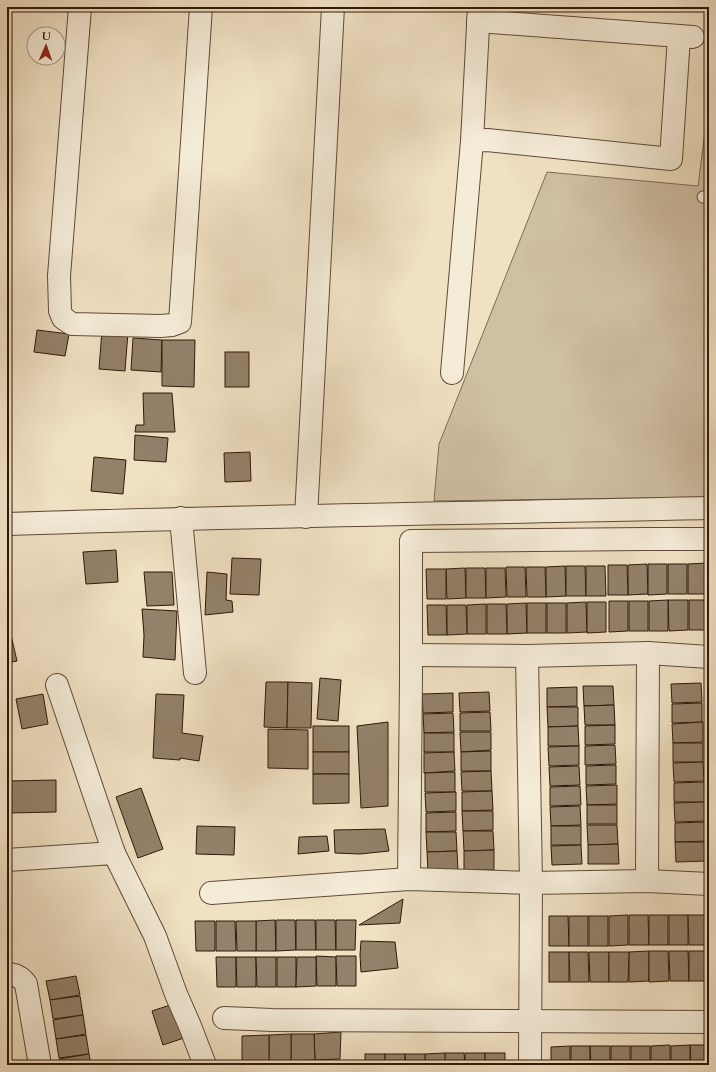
<svg xmlns="http://www.w3.org/2000/svg" width="716" height="1072" font-family="Cardo,serif">
<rect width="100%" height="100%" fill="#f0e1c3"/>
<filter id="stains"><feTurbulence type="fractalNoise" baseFrequency=".005" numOctaves="4"/><feColorMatrix values="0 0 0 0 .2 0 0 0 0 .09 0 0 0 0 .02 0 0 0 .5 -.17"/></filter>
<radialGradient id="worn" r=".72"><stop offset=".6" stop-color="#630" stop-opacity="0"/><stop offset="1" stop-color="#630" stop-opacity=".3"/></radialGradient>
<!-- green -->
<polygon fill="#cfbfa3" stroke="#7f6c56" points="709,100 709,497 434,501 439,444 547,172 698,186"/>
<!-- building -->
<g fill="#93816a" stroke="#2f1809">
<polygon points="37,330 69,334 65,356 34,352"/>
<polygon points="102,330 128,332 125,371 99,369"/>
<polygon points="133,338 162,340 161,372 131,370"/>
<polygon points="162,340 195,340 194,387 162,386"/>
<rect x="225" y="352" width="24" height="35"/>
<polygon points="143,393 172,393 175,432 135,432 136,425 144,425"/>
<polygon points="135,435 168,438 166,462 134,460"/>
<polygon points="250,452 251,481 225,482 224,453"/>
<polygon points="94,457 126,460 123,494 91,491"/>
<polygon points="116,550 118,582 86,584 83,552"/>
<polygon points="232,558 261,559 259,595 230,594"/>
<polygon points="707,563 708,594 688,594 688,564"/>
<rect x="708" y="563" width="1" height="31"/>
<polygon points="647,564 648,594 628,595 628,565"/>
<polygon points="648,564 667,564 667,594 648,595"/>
<rect x="668" y="564" width="19" height="30"/>
<polygon points="608,565 627,565 628,595 608,595"/>
<polygon points="565,566 566,596 546,597 546,567"/>
<polygon points="566,566 585,566 586,596 566,596"/>
<polygon points="586,566 605,566 606,596 586,596"/>
<polygon points="506,567 525,567 526,597 507,597"/>
<polygon points="526,567 545,567 546,597 527,597"/>
<polygon points="465,568 466,598 447,599 446,569"/>
<polygon points="466,568 485,568 486,598 466,598"/>
<polygon points="486,568 505,568 506,597 486,598"/>
<polygon points="426,569 446,569 446,599 427,599"/>
<polygon points="144,572 172,572 174,605 147,606"/>
<polygon points="207,572 227,574 226,600 232,601 233,612 205,615"/>
<polygon points="668,600 688,600 688,630 669,631"/>
<polygon points="668,600 668,631 649,631 649,601"/>
<rect x="689" y="600" width="19" height="30"/>
<polygon points="609,601 628,601 628,631 609,632"/>
<rect x="629" y="601" width="19" height="30"/>
<polygon points="586,602 587,632 567,633 567,603"/>
<polygon points="587,602 606,602 606,632 587,633"/>
<polygon points="526,603 527,633 507,634 507,604"/>
<rect x="527" y="603" width="19" height="30"/>
<rect x="547" y="603" width="19" height="30"/>
<polygon points="486,604 486,634 467,634 467,605"/>
<polygon points="487,604 506,604 507,634 487,634"/>
<polygon points="427,605 446,605 447,635 428,635"/>
<polygon points="447,605 466,605 467,634 447,635"/>
<polygon points="142,609 177,611 175,660 143,657 144,635"/>
<polygon points="11,635 17,661 7,663 7,636"/>
<polygon points="320,678 341,680 338,721 317,719"/>
<polygon points="266,682 288,682 287,728 264,727"/>
<polygon points="288,682 312,683 311,728 287,728"/>
<polygon points="701,683 702,702 672,703 671,684"/>
<polygon points="583,686 613,686 614,705 584,706"/>
<polygon points="577,687 577,706 547,707 547,688"/>
<polygon points="489,692 490,711 460,712 459,693"/>
<polygon points="453,693 453,712 423,713 422,694"/>
<polygon points="43,694 48,724 22,729 16,699"/>
<polygon points="156,694 184,695 182,733 203,736 199,761 180,758 180,760 153,758"/>
<polygon points="702,703 702,722 672,723 672,704"/>
<polygon points="614,705 615,725 585,725 584,706"/>
<polygon points="547,707 578,707 578,726 548,727"/>
<polygon points="490,712 491,731 460,731 460,713"/>
<polygon points="453,713 454,732 424,733 423,714"/>
<polygon points="388,722 388,806 361,808 357,726"/>
<polygon points="703,722 703,742 673,743 672,724"/>
<polygon points="615,725 615,744 585,745 585,726"/>
<rect x="313" y="726" width="36" height="26"/>
<polygon points="578,726 579,746 548,746 548,727"/>
<polygon points="268,729 308,730 308,769 268,768"/>
<polygon points="460,732 491,732 491,750 461,752"/>
<rect x="424" y="733" width="30" height="19"/>
<rect x="673" y="743" width="30" height="19"/>
<polygon points="615,745 616,764 585,765 585,746"/>
<polygon points="579,746 579,765 549,766 548,747"/>
<polygon points="491,751 491,771 461,771 461,752"/>
<rect x="313" y="752" width="36" height="22"/>
<polygon points="454,752 455,771 424,773 424,753"/>
<polygon points="703,762 704,781 674,782 673,763"/>
<polygon points="616,765 616,784 586,785 586,766"/>
<polygon points="579,766 580,785 550,786 549,767"/>
<polygon points="491,771 492,791 462,791 461,772"/>
<polygon points="455,772 455,792 425,792 425,773"/>
<polygon points="313,774 349,774 349,803 313,804"/>
<polygon points="56,780 56,812 9,813 8,781"/>
<polygon points="704,782 705,802 674,802 674,783"/>
<polygon points="617,785 617,804 587,805 586,786"/>
<polygon points="580,786 581,805 550,806 550,787"/>
<polygon points="141,788 163,849 138,858 116,797"/>
<polygon points="492,791 493,810 462,811 462,792"/>
<polygon points="456,792 456,811 426,812 425,793"/>
<polygon points="705,802 705,821 675,822 674,803"/>
<rect x="587" y="805" width="30" height="19"/>
<polygon points="580,806 581,825 551,826 550,807"/>
<polygon points="462,811 493,811 493,830 463,831"/>
<polygon points="456,812 456,831 426,832 426,813"/>
<polygon points="705,822 706,841 675,842 675,823"/>
<polygon points="587,825 617,825 618,844 588,845"/>
<polygon points="197,826 235,827 234,855 196,854"/>
<rect x="551" y="826" width="30" height="19"/>
<polygon points="385,829 389,851 360,854 335,853 334,830"/>
<polygon points="463,831 493,831 494,850 464,851"/>
<polygon points="426,832 456,832 457,851 427,852"/>
<polygon points="327,836 329,851 298,854 299,837"/>
<polygon points="675,842 706,842 706,861 676,862"/>
<polygon points="618,844 619,864 588,864 588,845"/>
<polygon points="581,845 582,864 552,865 551,846"/>
<polygon points="494,850 494,870 464,870 464,851"/>
<polygon points="457,851 458,871 428,871 427,852"/>
<polygon points="403,899 400,923 359,925"/>
<polygon points="628,915 628,945 609,946 609,916"/>
<polygon points="629,915 648,915 649,945 629,945"/>
<rect x="649" y="915" width="19" height="30"/>
<rect x="669" y="915" width="19" height="30"/>
<polygon points="688,915 708,915 708,945 689,945"/>
<polygon points="549,916 568,916 569,946 549,946"/>
<rect x="569" y="916" width="19" height="30"/>
<rect x="589" y="916" width="19" height="30"/>
<polygon points="275,920 276,951 256,951 256,921"/>
<polygon points="276,920 295,920 296,950 276,951"/>
<polygon points="296,920 315,920 316,950 296,950"/>
<polygon points="316,920 335,920 336,950 316,950"/>
<polygon points="336,920 356,920 355,950 336,950"/>
<polygon points="195,921 215,921 215,951 196,951"/>
<polygon points="216,921 235,921 236,951 216,951"/>
<polygon points="236,921 256,921 256,951 237,951"/>
<polygon points="361,941 395,942 398,968 361,972 360,955"/>
<polygon points="649,951 649,981 629,982 629,952"/>
<polygon points="649,951 668,951 669,981 649,982"/>
<polygon points="669,951 688,951 689,981 670,981"/>
<rect x="689" y="951" width="20" height="30"/>
<rect x="549" y="952" width="20" height="30"/>
<polygon points="569,952 588,952 589,982 570,982"/>
<polygon points="589,952 609,952 609,982 590,982"/>
<polygon points="609,952 629,952 628,982 609,982"/>
<polygon points="316,956 336,957 336,986 317,986"/>
<polygon points="336,956 356,956 356,986 337,986"/>
<polygon points="216,957 236,957 236,987 217,987"/>
<polygon points="236,957 256,957 256,987 237,987"/>
<polygon points="256,957 276,957 276,987 257,987"/>
<rect x="277" y="957" width="19" height="30"/>
<polygon points="297,957 316,957 316,986 296,987"/>
<polygon points="76,976 80,995 50,1000 46,981"/>
<polygon points="80,996 83,1015 53,1019 50,1000"/>
<polygon points="179,1002 190,1036 163,1045 152,1011"/>
<polygon points="83,1015 86,1034 56,1039 53,1020"/>
<polygon points="341,1032 340,1059 315,1060 314,1034"/>
<polygon points="291,1034 314,1034 315,1060 291,1061"/>
<polygon points="291,1034 291,1061 269,1061 269,1035"/>
<polygon points="86,1035 89,1054 59,1058 56,1039"/>
<polygon points="269,1035 269,1061 242,1062 242,1036"/>
<polygon points="670,1045 670,1065 651,1065 651,1046"/>
<polygon points="690,1045 709,1045 709,1065 691,1065"/>
<polygon points="690,1045 690,1065 671,1065 671,1046"/>
<polygon points="570,1046 570,1065 551,1065 551,1047"/>
<rect x="571" y="1046" width="19" height="19"/>
<polygon points="590,1046 610,1046 610,1065 591,1065"/>
<rect x="611" y="1046" width="19" height="19"/>
<rect x="631" y="1046" width="19" height="19"/>
<polygon points="445,1053 464,1053 465,1065 445,1065"/>
<polygon points="445,1053 445,1065 425,1065 425,1054"/>
<rect x="465" y="1053" width="20" height="12"/>
<rect x="485" y="1053" width="20" height="12"/>
<polygon points="89,1054 91,1065 60,1065 59,1059"/>
<rect x="365" y="1054" width="20" height="11"/>
<rect x="385" y="1054" width="20" height="11"/>
<polygon points="405,1054 425,1054 425,1065 406,1065"/>
</g>
<g fill="none" stroke-linecap="round" stroke-linejoin="round">
<!-- lane casing -->
<g stroke="#5f4a38" stroke-width="13">
<polyline id="lane" points="703,197 709,198"/>
</g>
<!-- street casing -->
<g stroke="#5f4a38" stroke-width="24">
<g id="street">
<polyline points="80,7 59,276 60,311 63,318 72,324 160,326 172,325 180,322 201,7"/>
<polyline points="478,21 693,37"/>
<polyline points="472,141 487,140 671,159 679,37"/>
<polyline points="452,373 472,141 479,7"/>
<polyline points="306,517 333,7"/>
<polyline points="181,518 195,673"/>
<path d="M7,524C241,516 475,513 709,508"/>
<polyline points="411,655 527,656 648,653 709,657"/>
<polyline points="527,656 531,883 530,1065"/>
<polyline points="57,685 114,853"/>
<polyline points="7,860 114,853 155,936 176,994 190,1026 205,1065"/>
<polyline points="409,879 411,678 411,541 645,539 709,539"/>
<polyline points="647,881 648,653"/>
<polyline points="211,893 409,879 531,883 647,881 709,884"/>
<path d="M7,974C16,974 21,977 26,984L40,1065"/>
<polyline points="224,1018 272,1020 709,1022"/>
</g>
</g>
<!-- lane -->
<use href="#lane" stroke="#f5ecd8" stroke-width="11"/>
<!-- street -->
<use href="#street" stroke="#f5ecd8" stroke-width="22"/>
</g>
<!-- margin -->
<rect width="716" height="1072" fill="none" stroke="#f0e1c3" stroke-width="24"/>
<rect x="8" y="8" width="700" height="1056" fill="none" stroke="#2f1809" stroke-width="2"/>
<rect x="12" y="12" width="692" height="1048" fill="none" stroke="#2f1809"/>
<!-- north arrow -->
<g transform="translate(46 46) rotate(2)"><circle r="19" fill="#f5ecd8" stroke="#a69785"/>
<path d="M0-3L7 15L0 10L-7 15Z" fill="#8f2418"/>
<text y="-6" font-size="11" font-weight="bold" text-anchor="middle" fill="#2f1809">U</text>
</g>
<rect width="100%" height="100%" filter="url(#stains)"/>
<rect width="100%" height="100%" fill="url(#worn)"/>
</svg>
